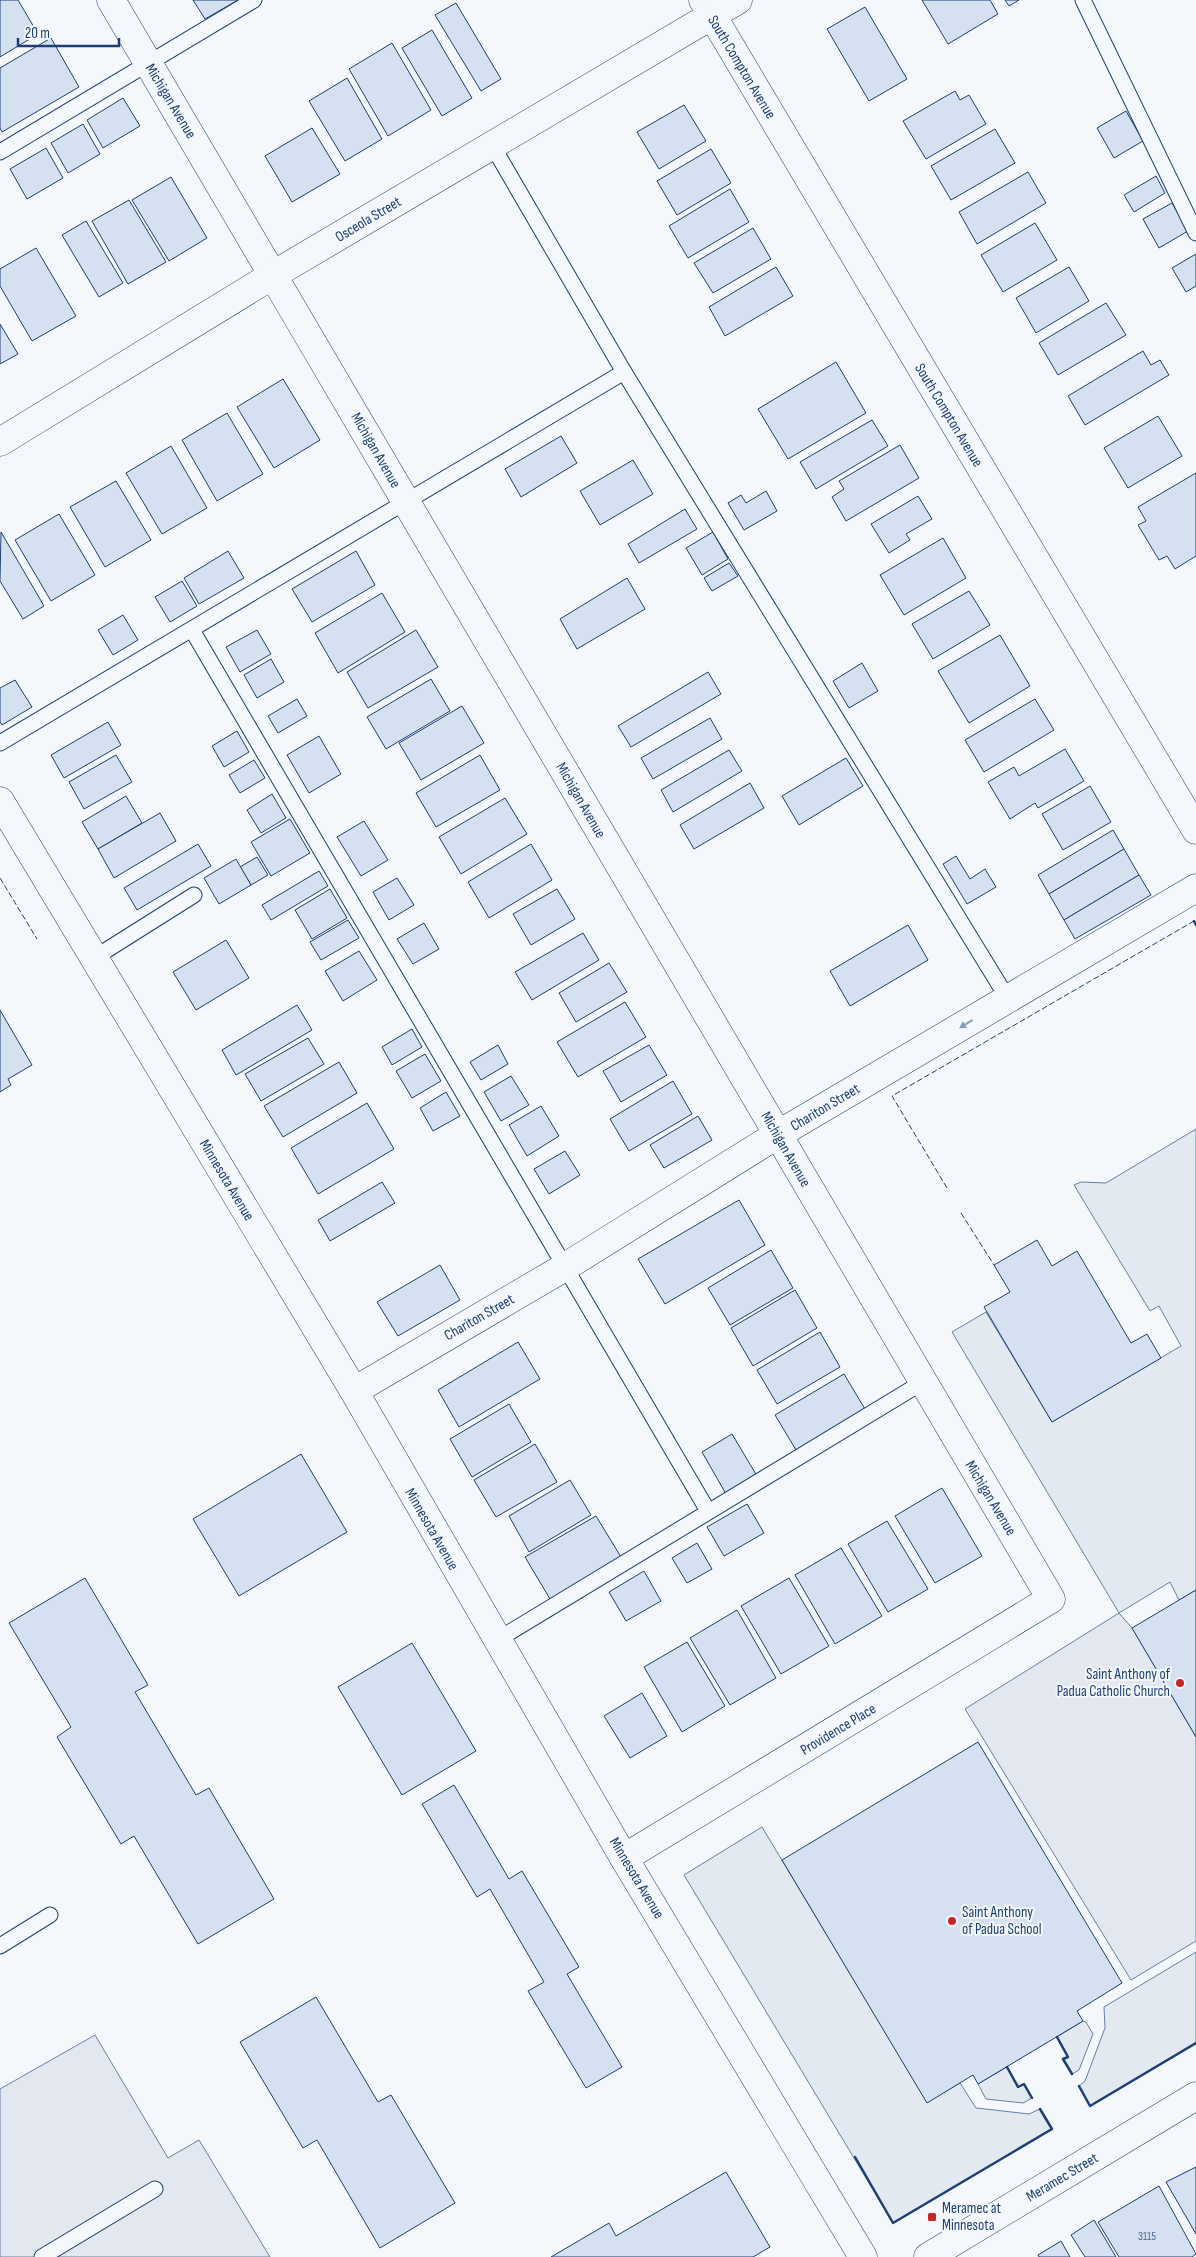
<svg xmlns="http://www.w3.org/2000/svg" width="1196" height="2257" font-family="'Sofia Sans Condensed',sans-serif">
<rect width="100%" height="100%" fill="#f4f7fb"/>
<!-- green -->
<g fill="#e3e9f0" stroke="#687fa3">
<polygon points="1196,1129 1196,1590 1179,1600 1170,1582 1119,1613 952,1332 986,1312 1052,1422 1181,1346 1159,1306 1150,1311 1074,1185 1081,1182 1106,1183"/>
<polygon points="762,1827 927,2102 960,2083 976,2108 1029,2114 1040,2109 1052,2129 893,2223 684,1875"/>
<polygon points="1196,1952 1196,2043 1090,2106 1079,2086 1085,2081 1105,2028 1104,2007"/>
<polygon points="1083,2021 1086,2022 1093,2034 1079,2070 1072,2074 1063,2059 1068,2056 1057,2037"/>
<polygon points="1007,2067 1018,2087 1024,2084 1032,2098 1023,2103 986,2099 978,2084"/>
</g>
<!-- parking -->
<g fill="#e3e8f0" stroke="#687fa3">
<polygon points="1119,1613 1132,1628 1196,1737 1196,1941 1131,1980 965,1709"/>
<polygon points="95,2035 168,2158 199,2140 270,2257 0,2257 0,2089"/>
</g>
<!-- building -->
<g fill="#d5e0f0" stroke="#1d3f73">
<polygon points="0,0 18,0 38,34 0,57"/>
<polygon points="193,0 238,0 205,19"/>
<polygon points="922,0 990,0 998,14 948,44"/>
<polygon points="1005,0 1019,0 1009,6"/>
<polygon points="456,3 501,79 481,91 435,15"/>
<polygon points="865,7 907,79 869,101 827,29"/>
<polygon points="432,30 472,98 442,116 402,48"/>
<polygon points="51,38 79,87 2,132 0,128 0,68"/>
<polygon points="392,43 431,110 388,136 349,69"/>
<polygon points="347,78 382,139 345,161 309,101"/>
<polygon points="955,91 960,100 969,95 986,124 926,159 903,121"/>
<polygon points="123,98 140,126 103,148 87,120"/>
<polygon points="684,105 706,141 659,169 637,132"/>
<polygon points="1126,111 1143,141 1114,158 1097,128"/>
<polygon points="83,124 100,154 68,173 51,143"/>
<polygon points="312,128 340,174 292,202 265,156"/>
<polygon points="995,129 1015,163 951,200 931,166"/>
<polygon points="46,148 63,178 27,199 10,169"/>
<polygon points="711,149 731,183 677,215 657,181"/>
<polygon points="1028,172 1046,203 977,244 959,212"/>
<polygon points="1156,176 1165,193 1134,212 1124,195"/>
<polygon points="171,177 207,238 169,261 132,200"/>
<polygon points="730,189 749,222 688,258 669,226"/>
<polygon points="129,200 166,262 128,284 92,221"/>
<polygon points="1172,203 1188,231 1159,248 1143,219"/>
<polygon points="86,221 123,283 99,297 62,235"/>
<polygon points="1035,223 1057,260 1003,292 981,255"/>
<polygon points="753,228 771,259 713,293 694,263"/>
<polygon points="36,248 76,316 32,341 0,286 0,269"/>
<polygon points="1196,254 1196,286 1186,292 1172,268"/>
<polygon points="776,267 793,296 725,336 709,307"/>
<polygon points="1069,267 1089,301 1036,333 1016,298"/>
<polygon points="1106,303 1126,335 1058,375 1039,343"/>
<polygon points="0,324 18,354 0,364"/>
<polygon points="1143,351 1151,365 1160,360 1169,375 1085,425 1068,396"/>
<polygon points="836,362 866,413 788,459 758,409"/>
<polygon points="283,379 320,440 274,468 237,407"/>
<polygon points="227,413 263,474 217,501 182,440"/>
<polygon points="1158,416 1182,456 1128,488 1104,448"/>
<polygon points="872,420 888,446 816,489 800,462"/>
<polygon points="561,436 577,463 521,497 505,469"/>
<polygon points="900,445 919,478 846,521 832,497 844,489 839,481"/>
<polygon points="171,446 207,508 162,534 126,473"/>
<polygon points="633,460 653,494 600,525 580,491"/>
<polygon points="1196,473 1196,556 1175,569 1167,556 1159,560 1138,525 1146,521 1138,507"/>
<polygon points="116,481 151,540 105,567 70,507"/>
<polygon points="766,491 777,511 744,530 728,503 741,495 746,503"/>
<polygon points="918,496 932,519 906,534 910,540 889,553 871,524"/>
<polygon points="685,509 697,529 639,563 628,544"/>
<polygon points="59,514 95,575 51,601 15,540"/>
<polygon points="1,532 44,606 23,619 0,581"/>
<polygon points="713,532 728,559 702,575 686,548"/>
<polygon points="943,538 966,578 904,615 880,575"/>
<polygon points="228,551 244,578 199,604 184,578"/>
<polygon points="356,551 375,585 312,622 292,589"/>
<polygon points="729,563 738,576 712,591 704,578"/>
<polygon points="627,578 645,609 577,649 560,619"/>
<polygon points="182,581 197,606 170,622 155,597"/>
<polygon points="969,591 990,625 933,659 912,624"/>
<polygon points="382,593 405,632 338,673 315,633"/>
<polygon points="123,615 138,640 113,655 98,630"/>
<polygon points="257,630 271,654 240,672 226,647"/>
<polygon points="416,630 438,667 368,708 347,672"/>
<polygon points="1000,635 1030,686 969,723 938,671"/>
<polygon points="271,659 284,682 257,698 244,675"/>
<polygon points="862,663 878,691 849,708 833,681"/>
<polygon points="708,672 721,694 631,747 618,726"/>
<polygon points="431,679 450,711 386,749 367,717"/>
<polygon points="15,680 32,707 2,725 0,722 0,688"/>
<polygon points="297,699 307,716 278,733 268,716"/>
<polygon points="1035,699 1054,730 984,772 965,740"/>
<polygon points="462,706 484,743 421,780 399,743"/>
<polygon points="710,718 722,739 653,779 641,758"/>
<polygon points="108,722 121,745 64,778 51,755"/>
<polygon points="237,731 249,752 224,767 212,746"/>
<polygon points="319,736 341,774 309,793 287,755"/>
<polygon points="1065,749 1084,781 1038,808 1035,803 1010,819 988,782 1014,767 1019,776"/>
<polygon points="729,750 742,771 673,812 661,790"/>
<polygon points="116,755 132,782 84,809 69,782"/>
<polygon points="480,755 500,790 436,827 416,793"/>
<polygon points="846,758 863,786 799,825 782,796"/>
<polygon points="254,760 265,778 240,793 229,775"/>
<polygon points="750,783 764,808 694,849 680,825"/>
<polygon points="1090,786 1111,822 1063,850 1042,814"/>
<polygon points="272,794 286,818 261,833 247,810"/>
<polygon points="126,796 142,823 98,849 82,822"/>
<polygon points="505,798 527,834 461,874 439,837"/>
<polygon points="160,813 176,841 114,878 98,849"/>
<polygon points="290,819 310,853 271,876 251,842"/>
<polygon points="364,821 388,860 361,876 337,837"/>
<polygon points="1113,830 1124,849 1049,894 1038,875"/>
<polygon points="198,844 211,866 137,910 124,888"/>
<polygon points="531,844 552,880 489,918 468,882"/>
<polygon points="1124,849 1139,875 1064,920 1049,894"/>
<polygon points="956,856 970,879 985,869 996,887 967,904 943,864"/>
<polygon points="257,857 268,875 251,885 240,867"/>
<polygon points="236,859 251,885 219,904 204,878"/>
<polygon points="319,871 328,886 271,920 262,905"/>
<polygon points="1139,875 1151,895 1075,939 1064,920"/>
<polygon points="397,878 414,905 389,920 373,892"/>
<polygon points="330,889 347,918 312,939 295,910"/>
<polygon points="557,889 575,919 531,945 513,914"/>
<polygon points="348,920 359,938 321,960 310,942"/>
<polygon points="424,923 439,949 413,964 397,939"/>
<polygon points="908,925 928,960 850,1006 830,971"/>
<polygon points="583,933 599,960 532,1000 515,972"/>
<polygon points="226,940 249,978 196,1010 173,972"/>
<polygon points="359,951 377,980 343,1001 325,971"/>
<polygon points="609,963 627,992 576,1022 559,993"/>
<polygon points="625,1002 646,1037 578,1077 557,1042"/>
<polygon points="297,1005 312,1030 236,1075 222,1050"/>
<polygon points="0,1010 32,1065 8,1079 11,1085 0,1092"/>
<polygon points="412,1029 422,1047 392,1065 382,1047"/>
<polygon points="308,1038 324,1064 261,1101 245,1074"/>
<polygon points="498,1045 508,1064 481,1080 470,1062"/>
<polygon points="649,1045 667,1075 621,1102 603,1071"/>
<polygon points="425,1054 441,1081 412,1098 396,1071"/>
<polygon points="339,1062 357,1093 283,1137 264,1106"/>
<polygon points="511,1076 529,1105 501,1121 484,1092"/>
<polygon points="673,1081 692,1114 629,1151 610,1119"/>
<polygon points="446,1092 460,1116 433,1131 420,1108"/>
<polygon points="367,1103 394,1149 318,1194 291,1148"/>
<polygon points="541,1106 559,1136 527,1156 509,1125"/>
<polygon points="698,1116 712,1140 664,1168 650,1145"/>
<polygon points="565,1151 580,1175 549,1194 534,1169"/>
<polygon points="382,1182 395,1203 330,1241 318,1220"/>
<polygon points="739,1200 765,1245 665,1304 638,1259"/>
<polygon points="1037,1240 1052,1266 1077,1251 1131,1343 1147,1334 1161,1358 1052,1422 984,1307 1010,1292 994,1265"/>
<polygon points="771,1250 793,1288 730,1325 708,1288"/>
<polygon points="440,1265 460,1300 398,1336 377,1302"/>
<polygon points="795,1290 817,1328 753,1366 731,1328"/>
<polygon points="820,1332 840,1367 777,1404 757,1370"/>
<polygon points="518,1342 540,1379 459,1427 438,1390"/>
<polygon points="844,1374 865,1409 796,1450 775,1415"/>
<polygon points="509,1404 531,1442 472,1477 450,1439"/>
<polygon points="732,1434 757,1476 726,1494 702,1452"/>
<polygon points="535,1444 557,1482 496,1517 474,1480"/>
<polygon points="301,1454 347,1532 239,1596 193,1519"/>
<polygon points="570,1480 591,1515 529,1552 509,1516"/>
<polygon points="942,1488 982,1556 935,1583 895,1516"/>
<polygon points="747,1504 764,1533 724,1556 707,1527"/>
<polygon points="596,1516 621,1557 550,1599 525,1557"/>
<polygon points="887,1521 928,1589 888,1612 848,1544"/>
<polygon points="697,1543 712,1569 687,1583 672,1558"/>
<polygon points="841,1548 882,1616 835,1644 795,1575"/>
<polygon points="644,1571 661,1601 626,1621 609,1592"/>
<polygon points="85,1578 148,1685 135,1692 196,1795 209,1788 274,1899 198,1944 134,1836 121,1844 57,1737 71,1727 9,1623"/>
<polygon points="789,1578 829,1646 781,1674 741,1606"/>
<polygon points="1196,1590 1196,1737 1132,1628"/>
<polygon points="737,1610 776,1678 730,1705 690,1638"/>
<polygon points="687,1642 725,1706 682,1732 644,1667"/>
<polygon points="412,1643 476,1751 402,1795 338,1687"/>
<polygon points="642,1693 667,1736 630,1758 604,1716"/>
<polygon points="978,1742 1122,1983 1077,2011 1083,2021 978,2084 973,2075 927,2103 782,1860"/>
<polygon points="454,1785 509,1879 522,1871 579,1967 567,1974 622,2067 586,2088 528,1991 544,1982 490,1889 477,1897 422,1804"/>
<polygon points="316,1997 378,2102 391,2095 455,2203 380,2248 317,2140 303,2148 240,2042"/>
<polygon points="1196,2167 1196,2234 1166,2182"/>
<polygon points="726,2172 770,2247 753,2257 551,2257 609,2223 616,2236"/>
<polygon points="1159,2186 1196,2254 1192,2257 1119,2257 1098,2222"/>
<polygon points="1094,2220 1116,2257 1085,2257 1071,2235"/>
<polygon points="1061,2241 1070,2257 1039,2257 1038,2255"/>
</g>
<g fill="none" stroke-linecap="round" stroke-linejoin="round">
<!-- service casing -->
<g stroke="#1d3f73" stroke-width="17">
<g id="service">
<polyline points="1083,0 1196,233"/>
<polyline points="492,145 624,372 1008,999"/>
<polyline points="0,152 254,0"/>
<polyline points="192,630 708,1511"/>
<polyline points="0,743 624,372"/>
<polyline points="94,958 194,895"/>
<polyline points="497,1640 923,1382"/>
<polyline points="0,1946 50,1915"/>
<polyline points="42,2257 155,2189"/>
</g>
</g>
<!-- minor casing -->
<g stroke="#1d3f73" stroke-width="29">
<g id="minor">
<polyline points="111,0 1051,1599 624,1858"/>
<polyline points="703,0 1196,830"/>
<polyline points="0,442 273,275 738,0"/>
<polyline points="0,801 354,1391 624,1858 863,2257"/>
<polyline points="354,1391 565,1267 777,1135 1196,888"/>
</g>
</g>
<!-- tertiary casing -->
<g stroke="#1d3f73" stroke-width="29">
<polyline id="tertiary" points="928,2257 1196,2096"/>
</g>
<!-- service -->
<use href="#service" stroke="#f4f7fb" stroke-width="15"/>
<!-- minor -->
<use href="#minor" stroke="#f4f7fb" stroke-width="28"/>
<!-- tertiary -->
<use href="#tertiary" stroke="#f4f7fb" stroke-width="28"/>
<!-- fence -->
<g stroke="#1d3f73" stroke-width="1" stroke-dasharray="6 2.5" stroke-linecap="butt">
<polyline points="0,878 37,939"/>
<polyline points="947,1188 892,1096 1194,921"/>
<polyline points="961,1213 994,1265"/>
</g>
<!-- wall -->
<g stroke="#1d3f73" stroke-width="2.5">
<polyline points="1194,921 1196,925"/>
<polyline points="1057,2037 1068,2057 1063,2059 1072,2074"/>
<polyline points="1007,2067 1018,2087 1024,2084 1032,2098"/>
<polyline points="1079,2086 1090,2106 1196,2043"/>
<polyline points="855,2157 893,2223 1052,2129 1040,2109"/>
</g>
</g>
<!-- one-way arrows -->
<defs><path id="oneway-solid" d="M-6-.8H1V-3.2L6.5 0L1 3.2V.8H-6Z" transform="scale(1.25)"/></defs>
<use fill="#889bb7" href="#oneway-solid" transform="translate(966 1024) rotate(149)"/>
<!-- markers -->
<g fill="#c62828" stroke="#f4f7fb" stroke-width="2">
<circle cx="1180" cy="1683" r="5"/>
<circle cx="952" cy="1921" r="5"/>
<rect x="927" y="2212" width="10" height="10" rx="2.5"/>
</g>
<g text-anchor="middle" stroke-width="4" stroke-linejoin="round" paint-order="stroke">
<!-- number labels -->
<g font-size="12" fill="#4b6792">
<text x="1147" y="2240">3115</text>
</g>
<!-- street labels -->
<g font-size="15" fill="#1d3f73" stroke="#f4f7fb">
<text transform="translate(742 67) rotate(59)" y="5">South Compton Avenue</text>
<text transform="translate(171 101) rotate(59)" y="5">Michigan Avenue</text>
<text transform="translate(368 219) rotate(-31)" y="5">Osceola Street</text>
<text transform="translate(949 415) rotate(59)" y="5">South Compton Avenue</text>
<text transform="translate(376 450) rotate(60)" y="5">Michigan Avenue</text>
<text transform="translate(581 800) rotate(60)" y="5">Michigan Avenue</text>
<text transform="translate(825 1107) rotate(-31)" y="5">Chariton Street</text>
<text transform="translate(786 1149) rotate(60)" y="5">Michigan Avenue</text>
<text transform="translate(227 1180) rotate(59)" y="5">Minnesota Avenue</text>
<text transform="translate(479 1317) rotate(-30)" y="5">Chariton Street</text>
<text transform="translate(991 1498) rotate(59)" y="5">Michigan Avenue</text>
<text transform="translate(432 1529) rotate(60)" y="5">Minnesota Avenue</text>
<text transform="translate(838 1729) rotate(-31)" y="5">Providence Place</text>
<text transform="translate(637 1878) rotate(59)" y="5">Minnesota Avenue</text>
<text transform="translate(1062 2177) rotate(-31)" y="5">Meramec Street</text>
</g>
<!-- poi labels -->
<g font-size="15" fill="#1d3f73" stroke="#f4f7fb" text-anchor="start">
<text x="1170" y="1679" text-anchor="end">Saint Anthony of<tspan x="1170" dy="17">Padua Catholic Church</tspan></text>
<text x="962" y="1917">Saint Anthony<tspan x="962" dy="17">of Padua School</tspan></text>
<text x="942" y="2213">Meramec at<tspan x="942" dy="17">Minnesota</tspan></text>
</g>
</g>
<!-- scale -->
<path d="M18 38v8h101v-8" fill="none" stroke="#1d3f73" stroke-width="2.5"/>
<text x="25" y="38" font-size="15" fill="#1d3f73" stroke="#f4f7fb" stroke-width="4" paint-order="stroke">20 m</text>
</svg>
